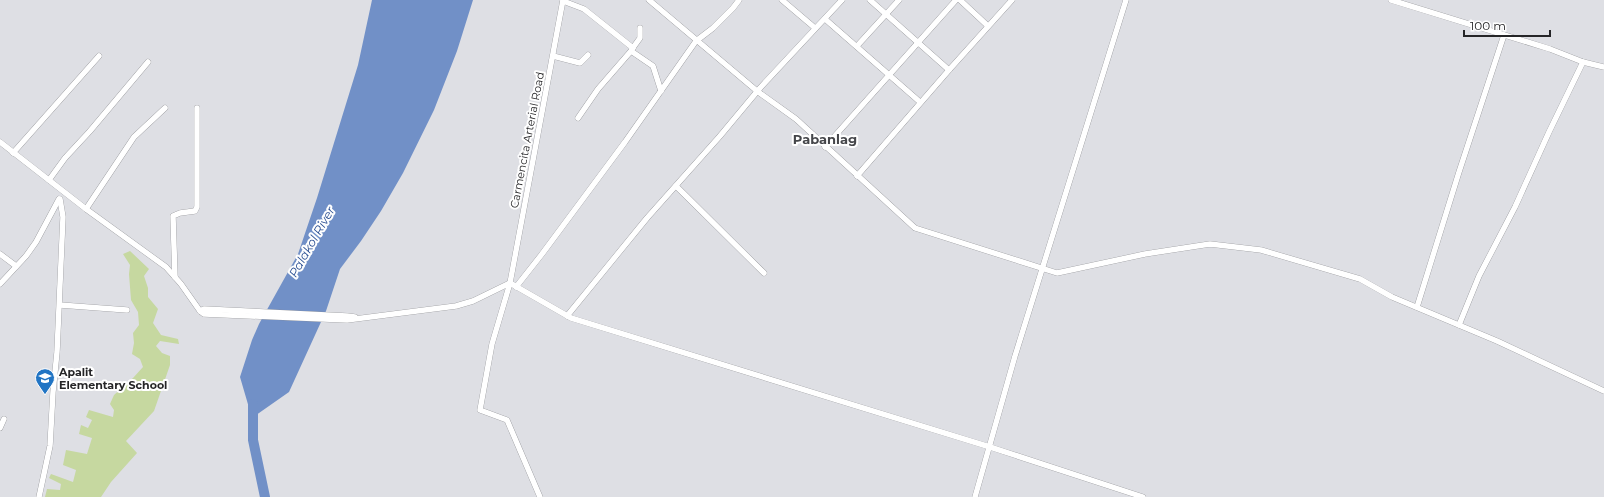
<svg xmlns="http://www.w3.org/2000/svg" width="1604" height="497" font-family="Montserrat,sans-serif">
<rect width="100%" height="100%" fill="#dedfe4"/>
<!-- green -->
<polygon fill="#c6d8a0" points="130,251 149,269 144,276 148,288 148,297 158,309 153,323 161,335 178,339 179,344 160,341 156,346 162,353 170,356 170,365 154,411 126,441 137,453 111,482 101,497 45,497 47,489 60,490 61,484 49,478 51,474 73,482 76,470 63,465 66,450 87,454 92,438 79,434 81,425 88,428 92,420 86,417 89,410 113,417 114,410 110,404 114,395 133,378 143,367 140,359 132,354 134,343 133,333 139,325 138,312 131,300 129,274 130,265 123,254"/>
<!-- water -->
<polygon fill="#7190c7" points="372,0 473,0 457,51 434,110 403,173 381,211 361,241 340,269 326,311 289,392 252,418 240,377 252,340 259,324 298,254 317,198 358,65"/>
<g fill="none" stroke-linecap="round" stroke-linejoin="round">
<!-- river -->
<polyline stroke="#7190c7" stroke-width="10" points="253,404 253,440 265,497"/>
<!-- street casing -->
<g stroke="#898a8e" stroke-width="6">
<g id="street">
<polyline points="649,0 757,91 796,119 915,228 1057,273 1145,254 1210,244 1261,250 1360,279 1392,297 1497,341 1604,391"/>
<polyline points="782,0 815,28"/>
<polyline points="870,0 949,70"/>
<polyline points="960,0 988,26"/>
<polyline points="1391,0 1550,49 1583,62 1604,67"/>
<polyline points="563,1 584,9 633,48"/>
<polyline points="825,19 920,102"/>
<polyline points="857,46 899,0"/>
<polyline points="632,49 640,38 640,28"/>
<polyline points="553,56 580,63 588,55"/>
<polyline points="578,118 598,89 631,51 653,66 661,91"/>
<polyline points="0,142 86,209 166,267 181,284 200,311 204,314 347,320 456,306 473,301 510,283"/>
<polyline points="825,147 956,0"/>
<polyline points="13,153 99,56"/>
<polyline points="857,176 949,70 1012,0"/>
<polyline points="49,180 65,158 90,131 148,62"/>
<polyline points="676,186 764,273"/>
<polyline points="86,209 134,137 165,108"/>
<polyline points="0,254 16,266"/>
<polyline points="175,277 173,216 180,213 195,211 197,207 197,108"/>
<polyline points="510,283 571,318 990,447 1143,497"/>
<polyline points="0,284 26,256 36,242 59,199"/>
<polyline points="516,287 542,254 625,142 696,41 713,28 733,8 739,0"/>
<polyline points="60,305 127,310"/>
<polyline points="1417,307 1459,172 1504,35"/>
<polyline points="200,311 204,309 347,316 355,317"/>
<polyline points="567,316 647,218 720,136 760,88 842,0"/>
<polyline points="1459,325 1479,276 1515,207 1549,132 1583,62"/>
<polyline points="0,428 4,419"/>
<polyline points="39,497 50,446 53,392 57,352 63,217 60,199"/>
<polyline points="540,497 507,420 480,410 492,344 510,283 563,0"/>
<polyline points="975,497 1015,356 1126,0"/>
</g>
</g>
<!-- street -->
<use href="#street" stroke="#fff" stroke-width="5.5"/>
</g>
<!-- icons -->
<defs>
<g id="school-pin" transform="scale(1)"><path d="M0 17L-7.5 6A9.5 9.5 0 1 1 7.5 6Z" fill="#2275c4" stroke="#fff"/><path d="M0-5L7-2L0 1L-7-2ZM-4 1L0 2.5L4 1V4Q0 6-4 4Z" fill="#fff"/></g>
</defs>
<g fill-rule="evenodd">
<use href="#school-pin" x="45" y="378"/>
</g>
<g text-anchor="middle" stroke-width="4" stroke-linejoin="round" paint-order="stroke">
<!-- street labels -->
<g font-size="11" fill="#252527" stroke="#fff">
<text transform="translate(527 140) rotate(-79)" y="4">Carmencita Arterial Road</text>
</g>
<!-- poi labels -->
<g font-size="11" font-weight="bold" fill="#252527" stroke="#fff" text-anchor="start">
<text x="59" y="376">Apalit<tspan x="59" dy="13">Elementary School</tspan></text>
</g>
<!-- water labels -->
<g font-size="12" font-style="italic" fill="#284d91" stroke="#fff">
<text transform="translate(312 242) rotate(-60)" y="4">Palakol River</text>
</g>
<!-- quarter labels -->
<g font-size="13" font-weight="bold" fill="#45464a" stroke="#fff">
<text x="825" y="144">Pabanlag</text>
</g>
</g>
<!-- scale -->
<path d="M1464 30v6h86v-6" fill="none" stroke="#252527" stroke-width="2"/>
<text x="1470" y="30" font-size="12" fill="#252527" stroke="#ffffff" stroke-width="3" paint-order="stroke">100 m</text>
</svg>
